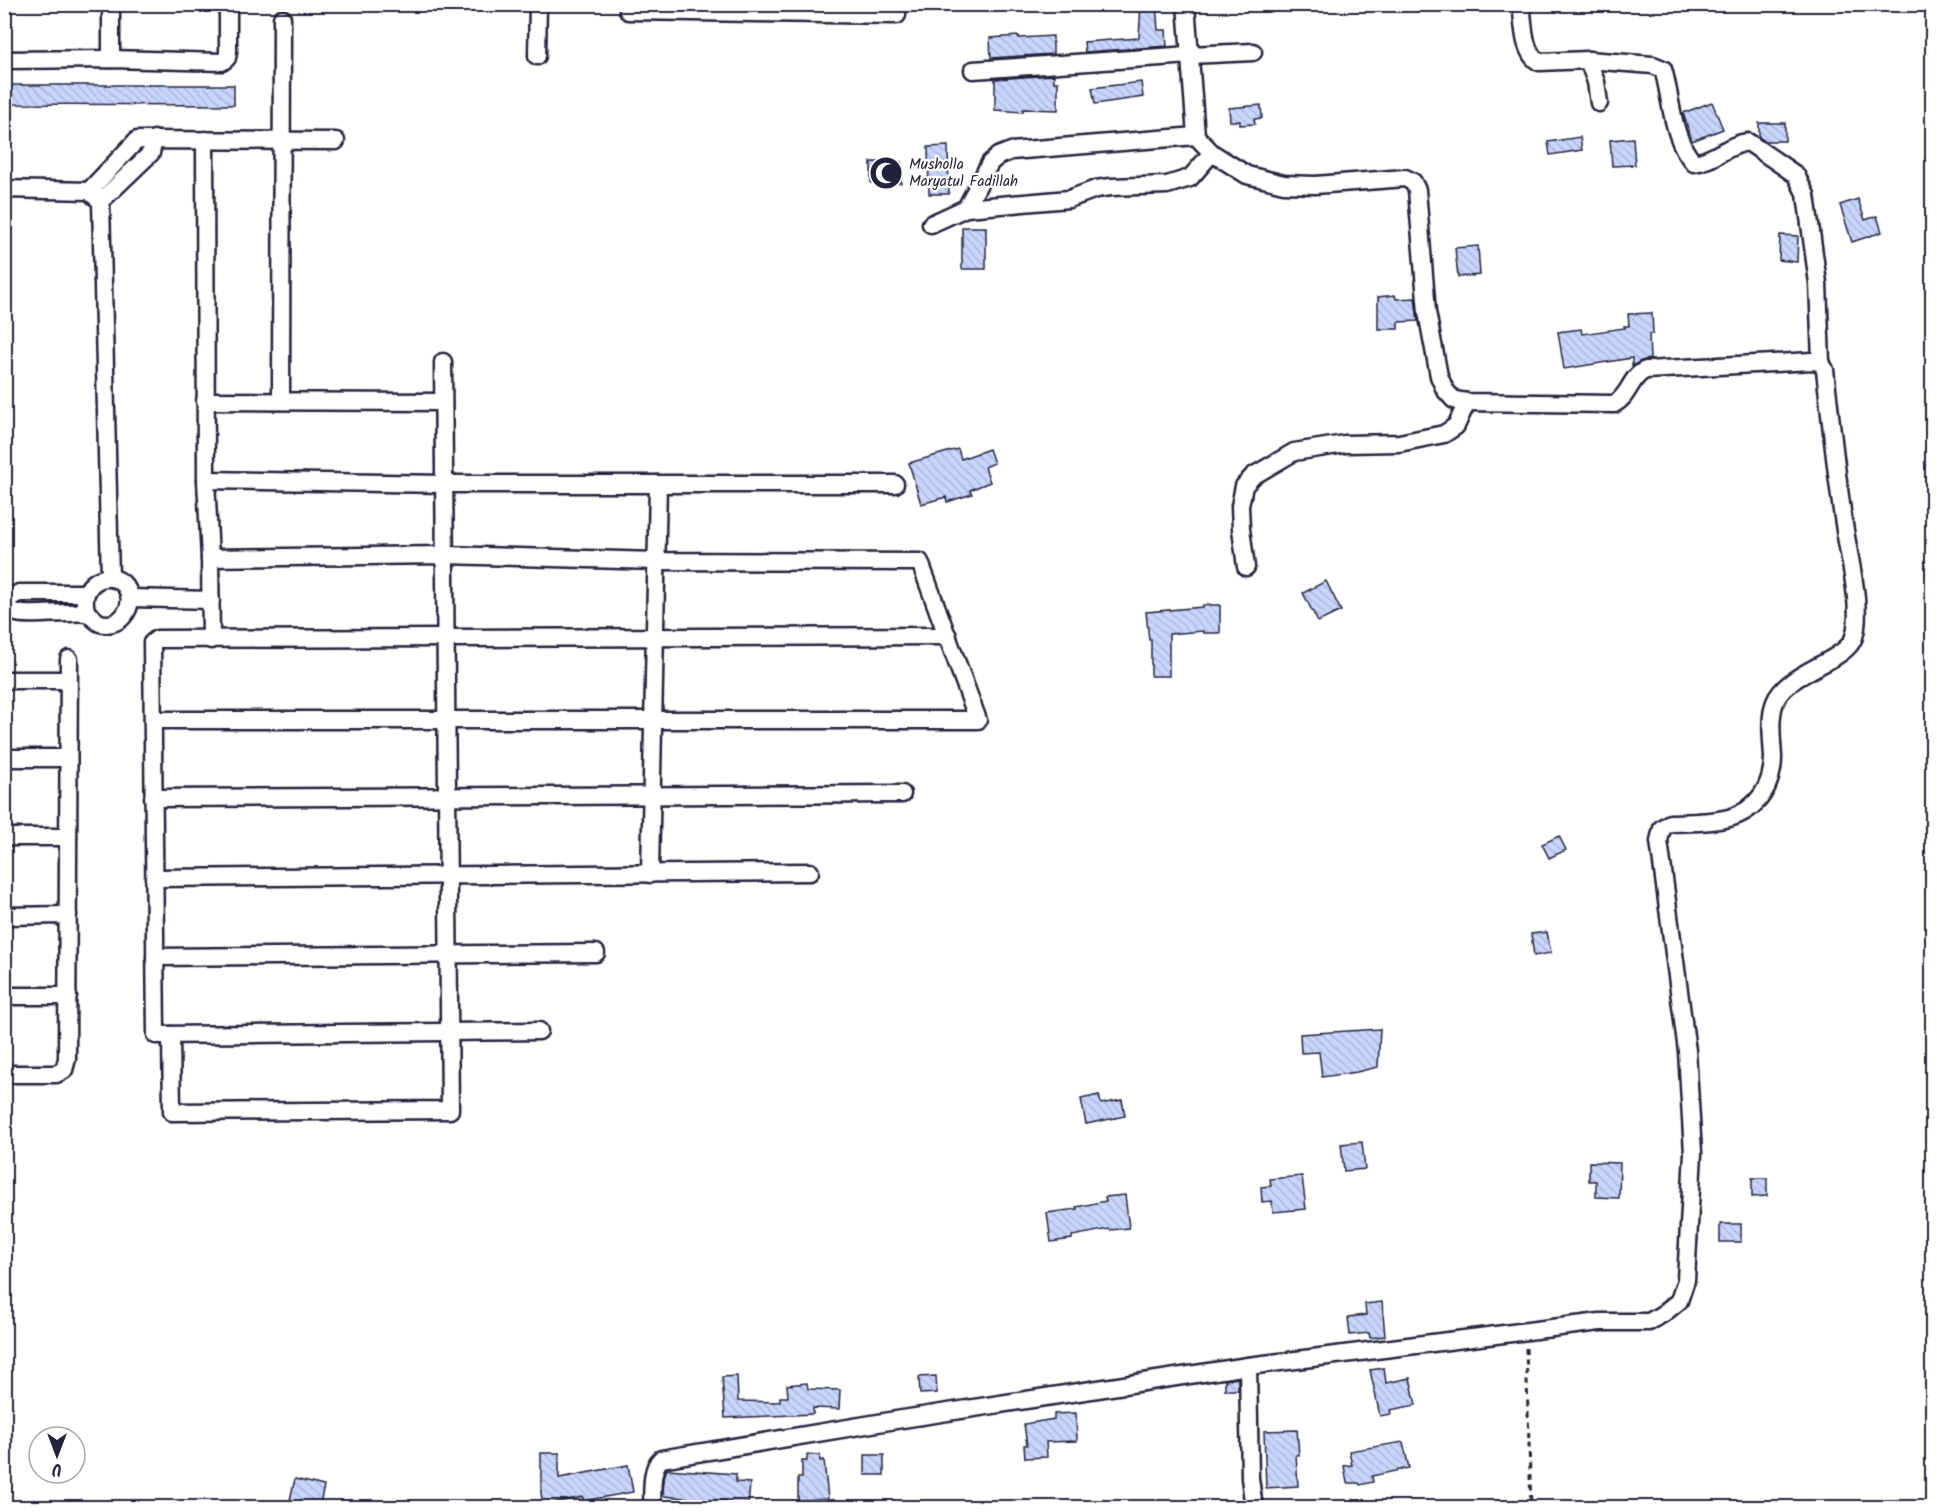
<svg xmlns="http://www.w3.org/2000/svg" width="1937" height="1512" font-family="Kalam,sans-serif">
<defs>
<pattern id="building-back-hatch" width="6" height="6" patternUnits="userSpaceOnUse" patternTransform="scale(1.5)"><rect width="6" height="6" fill="#c8d5fc"/><path d="M-1 5l2 2M0 0l6 6M5-1l2 2" fill="none" stroke="#acb7d9"/></pattern>
</defs>
<rect width="100%" height="100%" fill="#fff"/>
<filter id="ink" filterUnits="userSpaceOnUse"><feTurbulence type="fractalNoise" baseFrequency=".0167" numOctaves="2"/><feDisplacementMap in="SourceGraphic" scale="12" xChannelSelector="R" yChannelSelector="G"/><feConvolveMatrix kernelMatrix="1 2 1 2 8 2 1 2 1" color-interpolation-filters="sRGB"/></filter>
<g filter="url(#ink)">
<!-- building -->
<g fill="url(#building-back-hatch)" stroke="#22223b" stroke-width="1.5">
<polygon points="1141,4 1156,4 1158,30 1166,30 1167,46 1085,52 1084,42 1139,38"/>
<polygon points="1019,36 1019,38 1053,36 1053,54 991,58 990,38"/>
<polygon points="1054,75 1054,82 1058,82 1058,110 1023,109 1023,112 995,110 995,79"/>
<polygon points="1141,82 1143,97 1095,104 1092,88"/>
<polygon points="4,85 234,85 234,105 4,104"/>
<polygon points="1712,102 1723,129 1692,141 1683,113"/>
<polygon points="1261,105 1262,118 1254,119 1255,124 1240,125 1240,121 1230,121 1229,108"/>
<polygon points="1759,123 1785,123 1785,141 1765,141 1759,137"/>
<polygon points="1580,137 1582,150 1550,155 1548,142"/>
<polygon points="1633,138 1635,165 1612,166 1610,140"/>
<polygon points="948,146 949,194 929,194 928,147"/>
<rect x="871" y="162" width="30" height="21"/>
<polygon points="1858,199 1865,220 1877,216 1882,232 1852,242 1840,205"/>
<rect x="962" y="227" width="24" height="42"/>
<polygon points="1780,235 1798,236 1797,262 1779,260"/>
<polygon points="1478,246 1480,275 1458,277 1455,248"/>
<polygon points="1395,295 1396,299 1415,298 1418,321 1398,322 1398,329 1378,329 1378,297"/>
<polygon points="1652,313 1653,334 1649,334 1650,359 1641,361 1632,366 1632,358 1564,369 1558,332 1581,329 1582,334 1625,328 1624,326 1629,326 1628,314"/>
<polygon points="958,449 961,459 989,449 994,463 985,467 990,482 970,490 972,494 947,502 946,497 921,504 909,463"/>
<polygon points="1326,581 1341,611 1318,622 1303,593"/>
<polygon points="1203,605 1220,605 1220,633 1203,633 1203,631 1169,634 1169,676 1151,676 1151,640 1149,640 1146,612 1203,607"/>
<polygon points="1559,836 1566,850 1549,858 1542,844"/>
<polygon points="1547,932 1551,953 1534,956 1531,934"/>
<polygon points="1380,1029 1378,1067 1357,1072 1322,1077 1319,1052 1301,1053 1300,1034"/>
<polygon points="1099,1095 1101,1104 1122,1100 1125,1116 1086,1124 1081,1099"/>
<polygon points="1362,1142 1365,1169 1344,1171 1341,1144"/>
<polygon points="1589,1162 1620,1163 1619,1198 1596,1197 1596,1181 1589,1181"/>
<polygon points="1302,1176 1306,1209 1273,1212 1272,1201 1262,1202 1261,1187 1271,1186 1270,1179"/>
<polygon points="1752,1178 1767,1178 1767,1196 1752,1197"/>
<polygon points="1125,1195 1129,1228 1110,1230 1109,1229 1072,1236 1072,1239 1051,1242 1047,1213 1077,1209 1076,1207 1106,1201 1105,1197"/>
<rect x="1720" y="1224" width="21" height="18"/>
<polygon points="1382,1302 1385,1336 1370,1338 1369,1333 1350,1335 1348,1317 1366,1315 1365,1304"/>
<polygon points="1384,1368 1386,1383 1410,1378 1416,1405 1390,1410 1391,1414 1380,1416 1370,1370"/>
<polygon points="737,1376 738,1401 780,1402 780,1397 788,1397 787,1385 807,1383 808,1389 840,1390 839,1409 813,1408 813,1414 725,1418 722,1377"/>
<polygon points="936,1376 937,1393 920,1394 919,1377"/>
<polygon points="1238,1378 1238,1390 1225,1390 1225,1380"/>
<polygon points="1076,1413 1077,1441 1046,1442 1047,1457 1025,1458 1024,1445 1027,1445 1024,1424 1054,1419 1054,1414"/>
<polygon points="1297,1430 1299,1455 1296,1455 1298,1486 1266,1488 1264,1431"/>
<polygon points="1403,1442 1409,1468 1372,1476 1373,1482 1360,1485 1359,1483 1347,1483 1344,1466 1352,1465 1349,1451"/>
<polygon points="541,1453 559,1453 559,1478 628,1465 633,1492 583,1501 583,1497 543,1505 541,1493"/>
<polygon points="807,1455 820,1455 820,1461 824,1460 828,1499 798,1500 798,1478 802,1478 802,1461 807,1461"/>
<rect x="865" y="1455" width="19" height="20"/>
<polygon points="667,1469 736,1474 736,1482 750,1483 748,1508 731,1508 731,1502 663,1496 664,1477"/>
<polygon points="295,1479 324,1486 319,1508 288,1508"/>
</g>
<g fill="none" stroke-linecap="round" stroke-linejoin="round">
<!-- minor casing -->
<g stroke="#22223b" stroke-width="21">
<g id="minor">
<polyline points="111,4 111,59"/>
<polyline points="628,4 628,11 897,15 897,4"/>
<path d="M1521,4C1524,22 1522,52 1539,62L1588,60L1596,82L1599,103"/>
<polyline points="537,56 538,4"/>
<polyline points="4,60 111,59 222,62 227,58 228,52 228,13"/>
<path d="M1588,60L1653,65L1663,69C1672,99 1671,138 1694,163C1714,161 1728,144 1748,142L1796,175L1806,195L1818,283L1821,362"/>
<polyline points="973,70 1190,55 1253,52"/>
<polyline points="205,140 206,480"/>
<polyline points="4,189 89,191 97,198"/>
<polyline points="89,191 137,140 336,141"/>
<polyline points="966,208 1069,199 1096,189 1111,187 1167,185 1190,178 1212,153"/>
<polyline points="931,224 966,208 990,163 998,156 1011,151 1196,136"/>
<polyline points="205,401 443,402"/>
<polyline points="281,401 282,18"/>
<polyline points="1246,567 1241,529 1240,506 1244,486 1253,476 1294,452 1345,444 1399,443 1444,434 1456,426 1467,402"/>
<polyline points="110,578 101,201 151,153 154,139"/>
<polyline points="131,598 211,600"/>
<polyline points="4,601 19,593 85,593"/>
<path d="M4,606C8,608 13,612 17,613C28,616 54,613 67,613C73,613 80,612 86,613C91,614 95,621 100,623C122,629 138,603 125,586C110,567 76,583 87,613"/>
<polyline points="211,640 210,558 206,480 445,484 895,484"/>
<polyline points="4,680 68,680"/>
<polyline points="153,720 978,720 920,562 656,561 445,555 210,558"/>
<polyline points="4,758 68,758"/>
<polyline points="153,798 902,794"/>
<polyline points="4,837 68,837"/>
<polyline points="650,874 658,484"/>
<polyline points="154,878 810,872"/>
<polyline points="4,916 68,915"/>
<polyline points="155,957 596,953"/>
<polyline points="4,996 68,996"/>
<polyline points="539,1031 156,1035 152,643 157,639 948,636"/>
<polyline points="171,1035 172,1112 450,1110 443,362"/>
<polyline points="4,1074 56,1074 64,1070 67,1059 69,659"/>
<polyline points="1248,1366 1250,1478 1254,1508"/>
<path d="M652,1508C653,1493 650,1469 661,1459L896,1420L1248,1366L1600,1322H1649L1664,1313L1679,1301L1686,1280L1693,1153L1687,1051L1659,841L1662,828L1670,823C1688,822 1710,823 1729,818C1758,810 1773,785 1773,757C1772,739 1769,718 1775,702C1787,671 1846,662 1854,637C1863,608 1848,554 1844,524C1836,473 1831,422 1825,370L1821,362L1812,361L1646,370C1630,376 1630,396 1614,404L1467,402L1454,400L1445,390L1439,376L1427,312L1417,190L1413,182L1405,178L1315,185L1284,184L1247,175L1212,153L1196,136L1186,4"/>
</g>
</g>
<!-- path -->
<polyline stroke="#22223b" stroke-width="3" stroke-dasharray="6 4.5" stroke-linecap="butt" points="1526,1348 1531,1508"/>
<!-- minor -->
<use href="#minor" stroke="#fff" stroke-width="16"/>
</g>
</g>
<!-- icons -->
<defs>
<g id="mosque-disc" transform="scale(1.725)"><circle r="9.5" fill="#22223b" stroke="#fff"/><path d="M3.5-4.9A6 6 0 1 0 3.5 4.9A5 5 0 1 1 3.5-4.9Z" fill="#fff"/></g>
</defs>
<g fill-rule="evenodd">
<use href="#mosque-disc" x="886" y="173"/>
</g>
<g text-anchor="middle" stroke-width="4.5" stroke-linejoin="round" paint-order="stroke">
<!-- poi labels -->
<g font-size="15" fill="#22223b" stroke="#fff" text-anchor="start">
<text x="909" y="169">Musholla<tspan x="909" dy="17">Maryatul Fadillah</tspan></text>
</g>
</g>
<!-- margin -->
<rect width="1937" height="1512" fill="none" stroke="#fff" stroke-width="24"/>
<rect x="12" y="12" width="1913" height="1488" fill="none" stroke="#22223b" stroke-width="2" filter="url(#ink)"/>
<!-- north arrow -->
<g transform="translate(57 1455) rotate(180)"><circle r="28" fill="#ffffff" stroke="#a7a7b1" stroke-width="1.5"/>
<path d="M0-4.5L10 22L0 15L-10 22Z" fill="#22223b"/>
<text y="-9" font-size="16" font-weight="bold" text-anchor="middle" fill="#22223b">U</text>
</g>
</svg>
